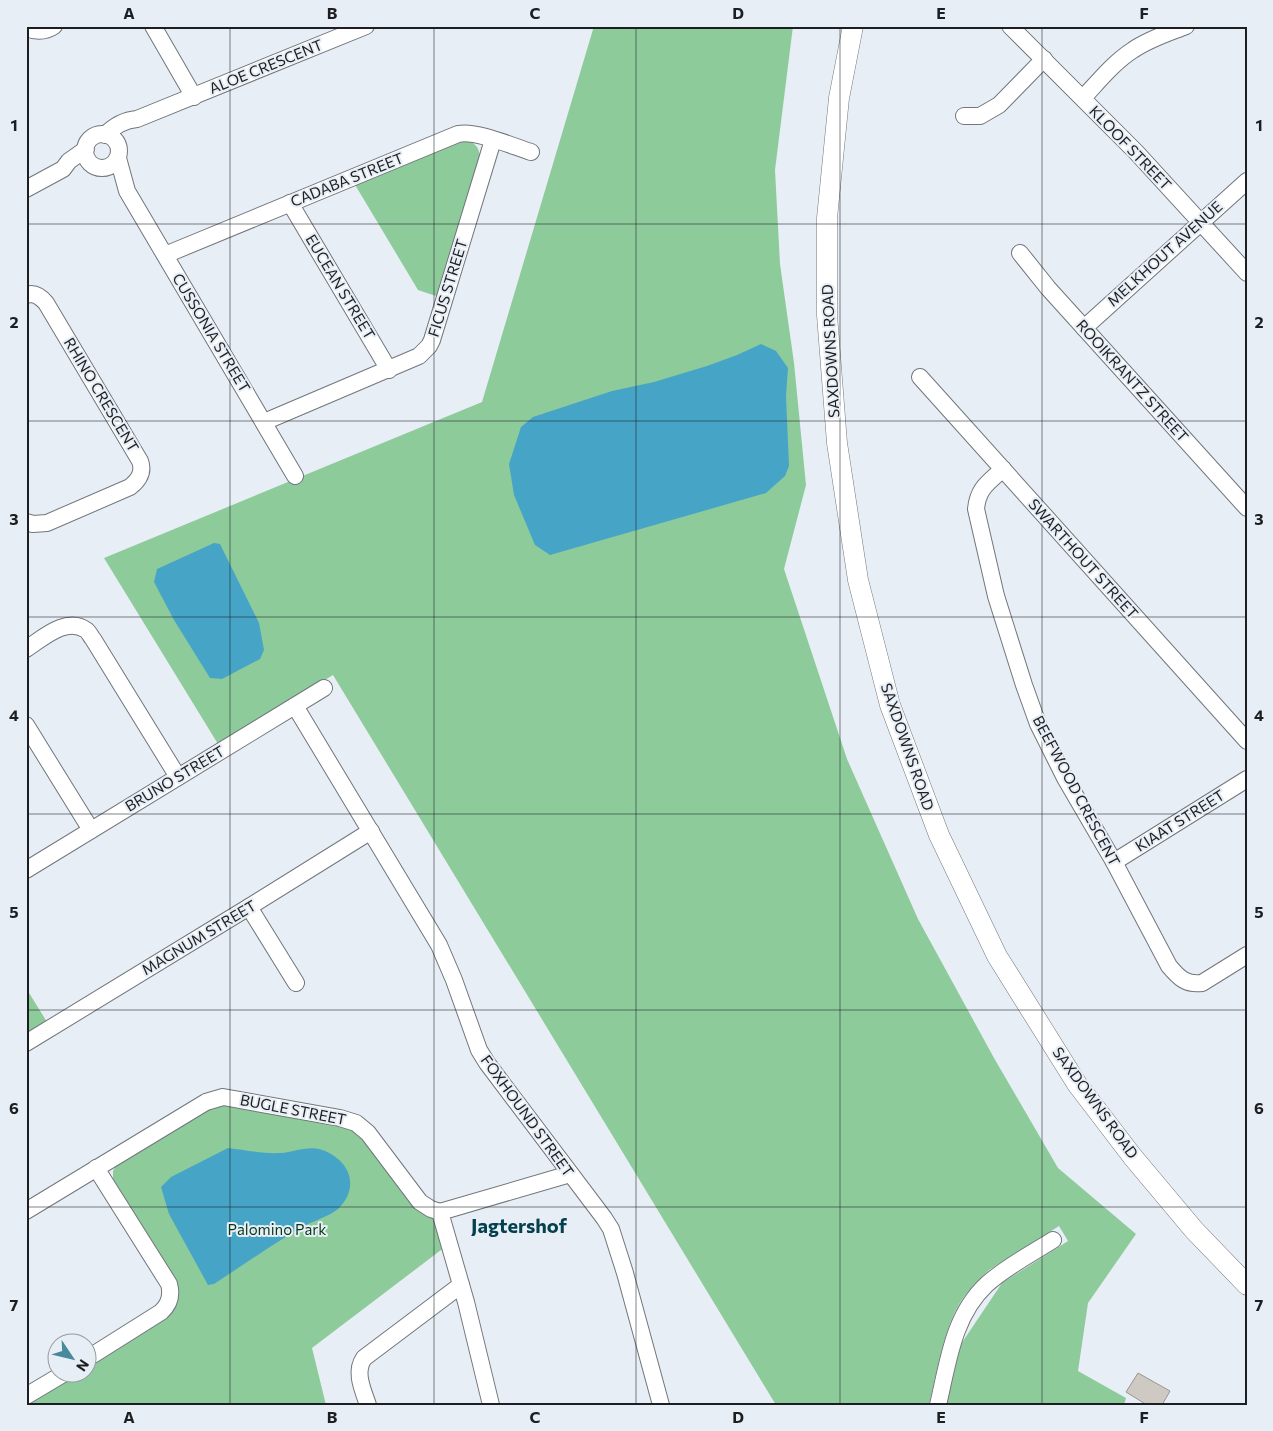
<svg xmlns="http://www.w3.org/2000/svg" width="1273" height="1431" font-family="Commissioner,sans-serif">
<rect width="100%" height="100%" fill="#e8eef5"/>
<!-- green -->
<g fill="#8ecb9b">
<path d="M594,26H793L775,170L780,264L794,363L806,485L784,569L847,759L918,919L994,1058L1058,1168L1136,1234L1088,1303L1078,1371L1126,1398L1124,1405H946L961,1344L1002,1283L1068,1241L1059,1226L989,1270C977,1281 965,1293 957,1308C943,1334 936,1375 929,1405H776L333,675L218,744L104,558L482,402Z"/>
<path d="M460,139C473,141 480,145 480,160L439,297L418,290L354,183Z"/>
<polygon points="26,988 47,1022 26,1035"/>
<polygon points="223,1104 341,1125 354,1129 430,1216 435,1220 445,1247 312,1348 326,1405 26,1405 26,1403 74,1374 88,1374 88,1365 174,1307 113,1182 113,1171 116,1165 204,1109"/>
</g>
<!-- water -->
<g fill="#46a4c7">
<polygon points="761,344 776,351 788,368 786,396 789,466 785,476 766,493 550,555 535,545 514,495 509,464 521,427 533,417 612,391 654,382 707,366 737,355"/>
<polygon points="214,543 220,544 259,623 264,650 260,659 222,679 210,678 174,620 154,582 157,569"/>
<path d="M228,1148C245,1150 264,1154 281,1153C293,1152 307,1146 319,1149C348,1157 362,1186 338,1209C331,1215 312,1222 304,1226C273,1244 243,1265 214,1284L208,1285L169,1214L161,1187L171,1177Z"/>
</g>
<!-- building -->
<polygon fill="#cec9c2" stroke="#9b968f" points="1138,1373 1170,1391 1162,1405 1147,1405 1126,1392"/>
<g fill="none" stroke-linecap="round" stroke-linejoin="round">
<!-- minor casing -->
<g stroke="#71767c" stroke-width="18">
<g id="minor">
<polyline points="153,26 194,97"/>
<polyline points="1010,26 1136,152 1247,273"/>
<path d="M26,28C36,32 45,32 54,26"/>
<path d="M1083,98C1098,82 1114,62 1133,50C1149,39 1168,33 1186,26"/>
<polyline points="964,116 980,116 999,105 1044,59"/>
<circle cx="102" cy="151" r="17"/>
<path d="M105,135C114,126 125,120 137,119L366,26"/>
<polyline points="118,158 127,191 295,476"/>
<polyline points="26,189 63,169 69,161 86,149"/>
<polyline points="290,203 389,370"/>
<polyline points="1020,253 1048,288 1247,508"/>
<path d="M165,255L458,134C476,130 512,146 531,152"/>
<path d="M26,295C34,292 41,297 46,303L140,461C144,472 139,480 130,487L47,523L33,524L26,522"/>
<polyline points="1084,328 1247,181"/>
<polyline points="920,377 1247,741"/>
<polyline points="264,422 419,356 429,346 432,340 493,140"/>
<path d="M1003,469C988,483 978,488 976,509L996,596L1024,685L1038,724L1065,778L1114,862L1169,966C1179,978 1186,985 1202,983L1247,955"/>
<path d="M26,649C42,639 66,616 86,630C89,632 91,637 93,639L178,777"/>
<polyline points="295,706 439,945 454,980 479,1050 487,1063 604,1218 611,1229 625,1273 661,1405"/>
<polyline points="26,725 91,830"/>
<polyline points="1114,862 1247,779"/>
<polyline points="26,870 324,688"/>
<polyline points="249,907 296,983"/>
<polyline points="26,1043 249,907 371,831"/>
<polyline points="26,1211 206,1102 223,1097 340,1118 356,1123 368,1133 420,1202 431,1209 440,1212"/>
<polyline points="440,1212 466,1302 491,1405"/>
<polyline points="440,1212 570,1174"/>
<path d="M88,1358L161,1312C170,1304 172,1295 169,1284L96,1168"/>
<polyline points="26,1396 63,1374"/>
<path d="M368,1405C363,1390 354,1372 364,1358L461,1285"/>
<path d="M938,1405C948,1363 953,1316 986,1285C1004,1268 1031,1254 1053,1240"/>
</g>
</g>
<!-- tertiary casing -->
<g stroke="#71767c" stroke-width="21">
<polyline id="tertiary" points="853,26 839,98 827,218 827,315 837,443 858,580 890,705 939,835 997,956 1077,1084 1132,1156 1194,1230 1247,1285"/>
</g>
<!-- minor -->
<use href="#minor" stroke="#fff" stroke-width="16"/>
<!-- tertiary -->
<use href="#tertiary" stroke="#fff" stroke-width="20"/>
</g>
<!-- grid -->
<path fill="none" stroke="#1c1e21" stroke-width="1" stroke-opacity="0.55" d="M230,26V1405M434,26V1405M636,26V1405M840,26V1405M1042,26V1405M26,224H1247M26,421H1247M26,617H1247M26,814H1247M26,1010H1247M26,1207H1247"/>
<g text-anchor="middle" stroke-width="4" stroke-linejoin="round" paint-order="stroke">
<!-- street labels -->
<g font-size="15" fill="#1c1e21" stroke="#e8eef5">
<text transform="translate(266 67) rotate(-22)" y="5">ALOE CRESCENT</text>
<text transform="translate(1130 148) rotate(46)" y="5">KLOOF STREET</text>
<text transform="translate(347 180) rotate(-22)" y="5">CADABA STREET</text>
<text transform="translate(1165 254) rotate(-42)" y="5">MELKHOUT AVENUE</text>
<text transform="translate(340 287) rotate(59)" y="5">EUCEAN STREET</text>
<text transform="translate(448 288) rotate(-73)" y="5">FICUS STREET</text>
<text transform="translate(211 333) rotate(59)" y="5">CUSSONIA STREET</text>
<text transform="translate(831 351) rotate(-93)" y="5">SAXDOWNS ROAD</text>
<text transform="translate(1132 381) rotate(48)" y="5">ROOIKRANTZ STREET</text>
<text transform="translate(101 395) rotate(59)" y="5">RHINO CRESCENT</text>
<text transform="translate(1083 559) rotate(48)" y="5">SWARTHOUT STREET</text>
<text transform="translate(907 747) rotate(71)" y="5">SAXDOWNS ROAD</text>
<text transform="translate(175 779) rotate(-31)" y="5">BRUNO STREET</text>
<text transform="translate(1076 791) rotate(62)" y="5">BEEFWOOD CRESCENT</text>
<text transform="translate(1180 821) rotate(-32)" y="5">KIAAT STREET</text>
<text transform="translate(199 938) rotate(-31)" y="5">MAGNUM STREET</text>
<text transform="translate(1095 1103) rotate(54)" y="5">SAXDOWNS ROAD</text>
<text transform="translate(293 1110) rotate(11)" y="5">BUGLE STREET</text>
<text transform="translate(527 1116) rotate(54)" y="5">FOXHOUND STREET</text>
</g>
<!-- park labels -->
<g font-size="15" fill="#033817" stroke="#e8eef5">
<text x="277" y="1235">Palomino Park</text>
</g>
<!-- district labels -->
<g font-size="20" font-weight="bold" fill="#04404e" stroke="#e8eef5">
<text x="519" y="1233">Jagtershof</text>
</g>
</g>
<!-- border -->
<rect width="1273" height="1431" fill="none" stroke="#e8eef5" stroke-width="55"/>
<!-- north arrow -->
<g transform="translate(72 1358) rotate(125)"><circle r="24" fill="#e8eef5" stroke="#969ba0"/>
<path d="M0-4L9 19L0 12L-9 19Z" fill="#48899b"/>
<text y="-8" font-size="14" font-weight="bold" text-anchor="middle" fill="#1c1e21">N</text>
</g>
<rect x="28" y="28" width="1218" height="1376" fill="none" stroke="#1c1e21" stroke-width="2"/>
<g font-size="16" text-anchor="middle" font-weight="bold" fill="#1c1e21">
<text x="129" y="19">A</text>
<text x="332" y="19">B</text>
<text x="535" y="19">C</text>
<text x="738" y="19">D</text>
<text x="941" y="19">E</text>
<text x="1144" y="19">F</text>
<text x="14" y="131">1</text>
<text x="1259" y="131">1</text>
<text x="14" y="328">2</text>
<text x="1259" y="328">2</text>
<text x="14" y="525">3</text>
<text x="1259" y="525">3</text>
<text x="14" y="721">4</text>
<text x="1259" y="721">4</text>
<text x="14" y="918">5</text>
<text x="1259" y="918">5</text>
<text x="14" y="1114">6</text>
<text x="1259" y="1114">6</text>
<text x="14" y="1311">7</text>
<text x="1259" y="1311">7</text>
<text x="129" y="1423">A</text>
<text x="332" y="1423">B</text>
<text x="535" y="1423">C</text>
<text x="738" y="1423">D</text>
<text x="941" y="1423">E</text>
<text x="1144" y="1423">F</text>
</g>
</svg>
